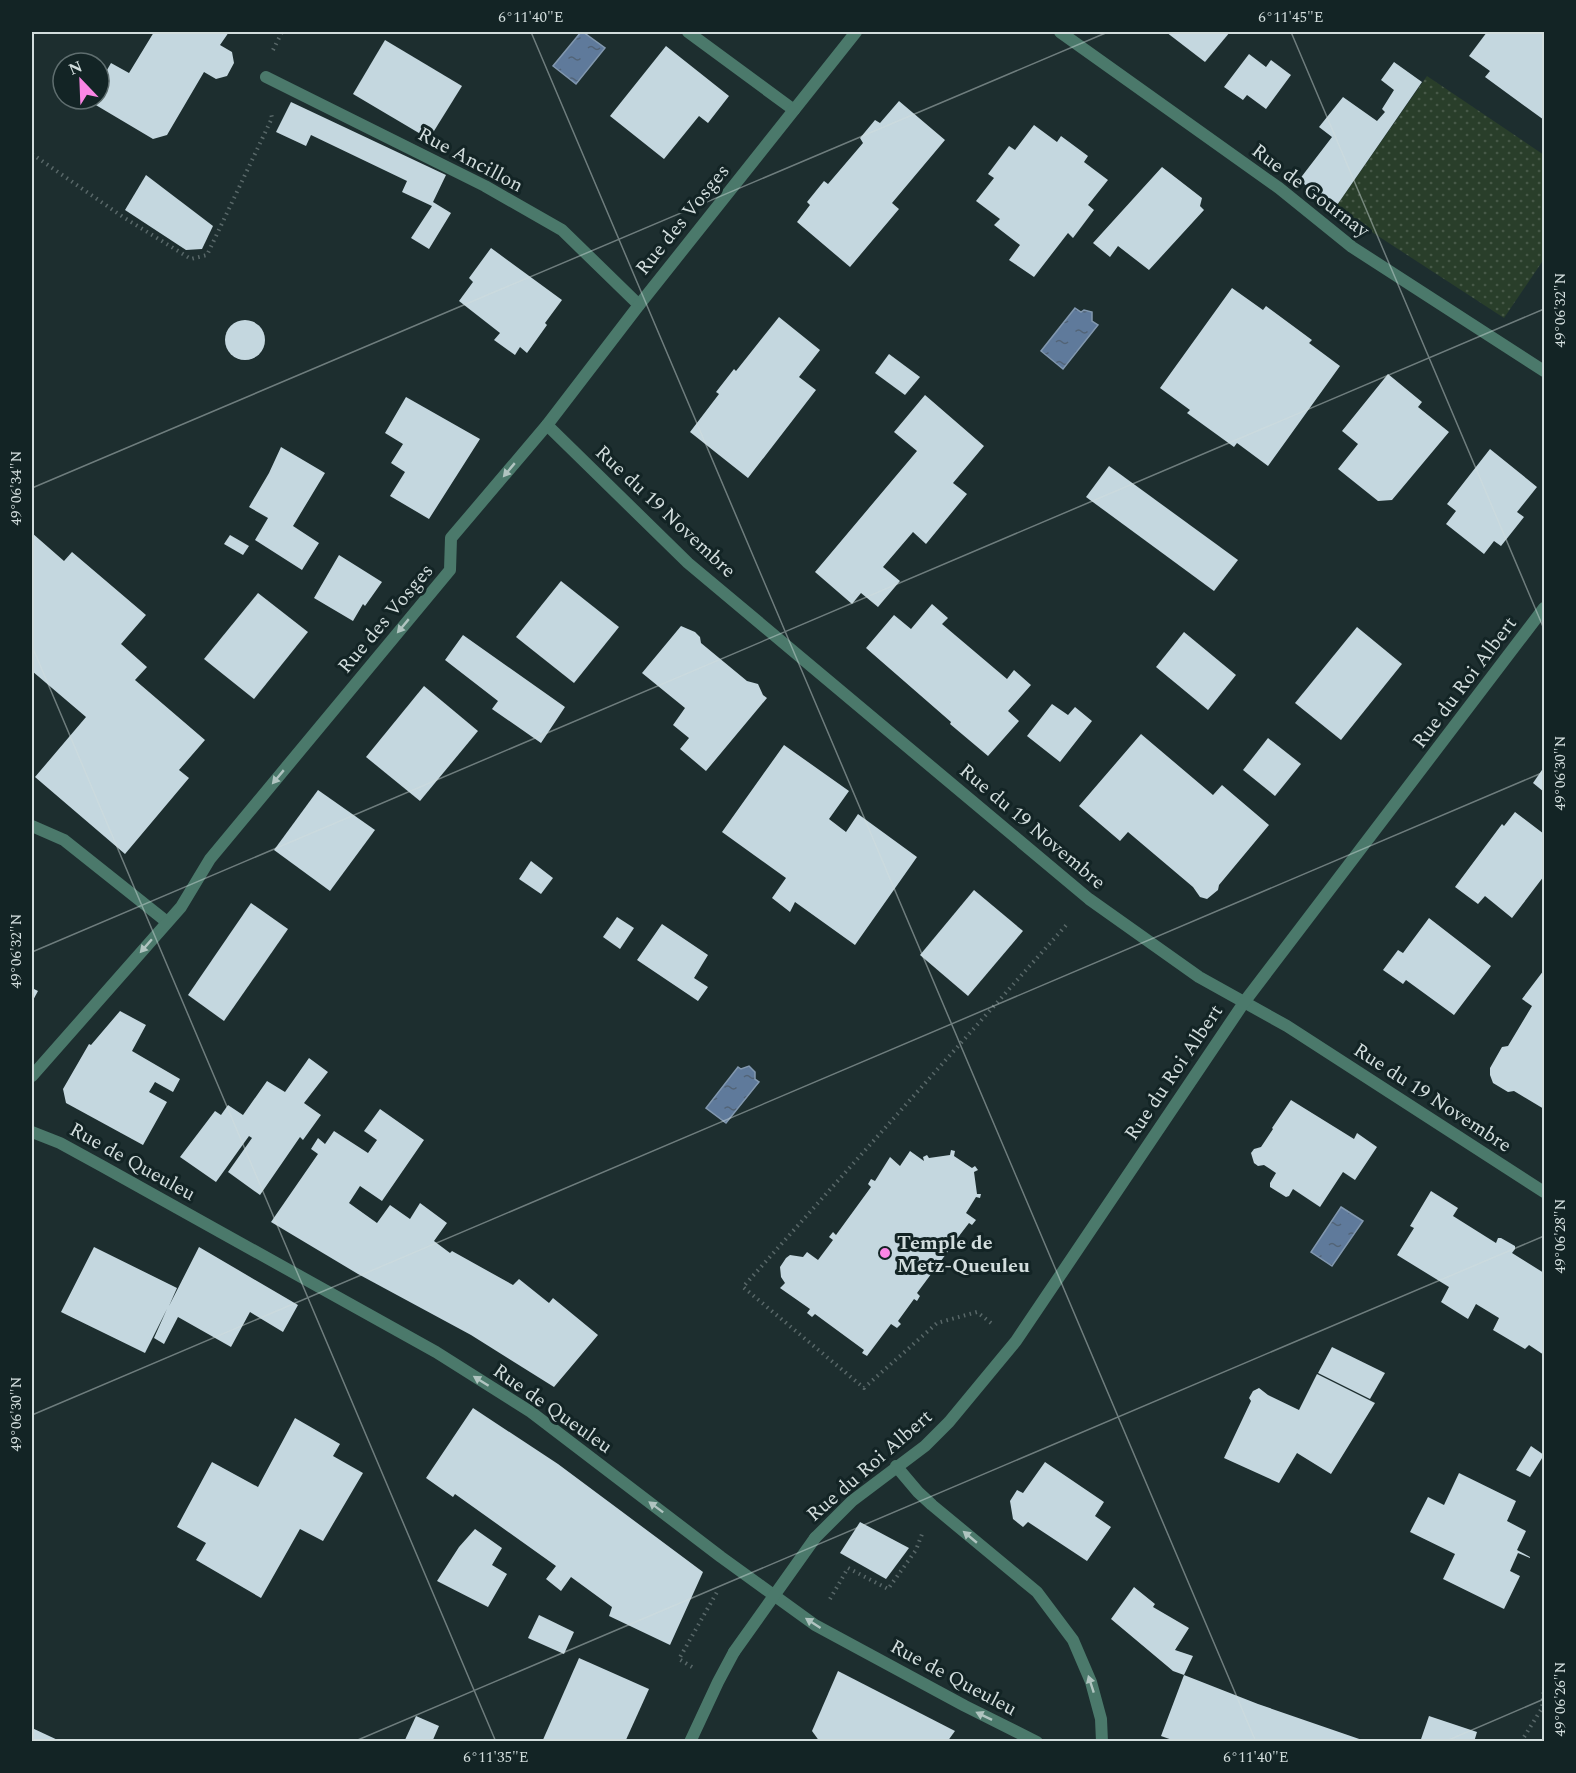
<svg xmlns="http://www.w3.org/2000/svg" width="1576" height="1773" font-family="Spectral,serif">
<defs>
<pattern id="grass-dots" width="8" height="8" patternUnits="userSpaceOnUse" patternTransform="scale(1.5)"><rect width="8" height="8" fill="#293e2a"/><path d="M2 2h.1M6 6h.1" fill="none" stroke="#475948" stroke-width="1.8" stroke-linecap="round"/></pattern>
<pattern id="water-ripples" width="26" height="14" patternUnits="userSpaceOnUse" patternTransform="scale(1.5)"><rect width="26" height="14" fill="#5f7a9b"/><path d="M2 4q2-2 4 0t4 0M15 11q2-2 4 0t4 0" fill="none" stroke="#526477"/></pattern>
</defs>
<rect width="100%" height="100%" fill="#1d2e2f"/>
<!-- grass -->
<polygon fill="url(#grass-dots)" points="1427,76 1544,155 1544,259 1504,318 1335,208"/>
<!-- water -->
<g fill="url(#water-ripples)" stroke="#8298af" stroke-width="1.5">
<polygon points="581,32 583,32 605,48 576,84 553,66"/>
<polygon points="1075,308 1081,312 1084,310 1092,312 1092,321 1098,325 1063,369 1041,351"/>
<polygon points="749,1066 755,1072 755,1079 759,1082 726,1123 706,1108 738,1067 741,1069"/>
<polygon points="1341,1207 1363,1221 1332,1266 1311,1252"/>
</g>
<!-- building -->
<g fill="#c4d7df">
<polygon points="154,32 229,32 220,45 232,52 234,63 227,76 216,79 204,72 167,135 153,139 89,101 90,99 99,99 99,84 111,63 129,73"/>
<polygon points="1166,32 1230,32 1205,62"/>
<polygon points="1487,32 1544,32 1544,120 1485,77 1490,71 1469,56"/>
<polygon points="385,40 462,86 429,139 353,94"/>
<polygon points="666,46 729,96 708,123 699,116 664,159 610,116"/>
<polygon points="1249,54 1266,67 1271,60 1291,75 1266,109 1247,95 1243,100 1224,87"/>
<polygon points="1394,62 1422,82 1335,208 1299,180 1332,137 1319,127 1343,97 1377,121 1385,112 1382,109 1394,90 1381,80"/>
<polygon points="899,101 945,140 892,203 899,209 850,267 797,222 810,205 807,202 824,181 828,184 863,143 860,138 875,120 880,123"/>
<polygon points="291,102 446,175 433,202 451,213 429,249 411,238 432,206 402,192 407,181 311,135 306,146 276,132"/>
<polygon points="1034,125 1057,142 1061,136 1088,156 1084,162 1108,180 1088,205 1094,210 1073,238 1068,233 1034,277 1009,260 1020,245 994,225 1000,219 976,201 994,178 988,174 1009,146 1015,150"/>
<polygon points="1162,167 1202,198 1200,206 1204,210 1149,270 1118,246 1110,257 1093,243"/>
<polygon points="146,175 213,226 202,249 186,250 125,210"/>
<polygon points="491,248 562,300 545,323 547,325 527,353 520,347 515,355 494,340 500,333 459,301 473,282 469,278"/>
<polygon points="1232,288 1263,310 1266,306 1312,340 1309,343 1340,366 1268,466 1237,443 1234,447 1187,413 1190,410 1160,388"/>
<polygon points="779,317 820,350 799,377 816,390 748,478 690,432 719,394 716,392 734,369 736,371"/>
<circle cx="245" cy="340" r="20"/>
<polygon points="889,354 920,377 905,395 875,373"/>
<polygon points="1388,374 1422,402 1418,407 1449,432 1392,500 1378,501 1338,469 1358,444 1342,431"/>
<polygon points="925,395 984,446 953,483 967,494 926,544 913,532 883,567 900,581 878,607 861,593 852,604 815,572 917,451 894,432"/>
<polygon points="406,397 480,439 429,519 390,496 405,472 391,463 403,444 385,433"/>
<polygon points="281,447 325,473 293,526 319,543 302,570 255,540 268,518 249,507 269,473"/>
<polygon points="1490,449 1537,487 1517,512 1524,517 1501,546 1494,541 1484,554 1446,524 1456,511 1447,504"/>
<polygon points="1109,466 1238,560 1214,591 1086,497"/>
<polygon points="32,533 64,561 72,552 146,615 121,644 147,667 135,680 205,740 179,770 189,778 125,854 35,777 86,717 32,671"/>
<polygon points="230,535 249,546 243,555 224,544"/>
<polygon points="339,555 382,582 365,606 363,604 353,621 314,598"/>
<polygon points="561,581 619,627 574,683 516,637"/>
<polygon points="258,593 308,632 254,699 204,659"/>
<polygon points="932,604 948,618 942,624 1007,679 1014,670 1031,685 1008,711 1019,721 988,756 950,724 951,722 866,648 894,615 911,629"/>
<polygon points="681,626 695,632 700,637 701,643 747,681 758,684 763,695 767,698 706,771 680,749 689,738 673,725 685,708 642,673"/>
<polygon points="1357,627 1402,664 1341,740 1295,703"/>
<polygon points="1184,632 1236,675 1208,710 1156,667"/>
<polygon points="463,635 565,707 541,743 492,709 498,701 445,660"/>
<polygon points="424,686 478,731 420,801 366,757"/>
<polygon points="1052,704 1068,715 1075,707 1092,721 1060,762 1027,736"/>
<polygon points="1141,734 1213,795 1222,785 1269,825 1219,885 1218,890 1207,899 1200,897 1193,887 1128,832 1120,841 1079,806"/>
<polygon points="1268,738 1301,764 1275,796 1243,770"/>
<polygon points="784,745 849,791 829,819 846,832 858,814 917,857 855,945 795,902 790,912 772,898 786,878 722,832"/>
<polygon points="1544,767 1544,792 1533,783"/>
<polygon points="318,790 375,830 330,891 274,850"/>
<polygon points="1515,812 1544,834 1544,876 1512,918 1485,896 1478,904 1455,887 1502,824 1504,826"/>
<polygon points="531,861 553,878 541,894 519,879"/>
<polygon points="974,890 1023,931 968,996 920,955"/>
<polygon points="251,903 288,929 224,1021 188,995"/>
<polygon points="617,917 634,928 620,949 603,937"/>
<polygon points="1429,918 1491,966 1454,1015 1406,980 1403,984 1383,970 1398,950 1403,953"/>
<polygon points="662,924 708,955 694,978 708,987 698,1001 637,960"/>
<polygon points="1544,970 1544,1109 1514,1091 1508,1092 1493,1083 1490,1075 1490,1068 1502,1047 1508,1046 1532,1006 1522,999"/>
<polygon points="32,988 38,991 32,1002"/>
<polygon points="120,1011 146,1025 132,1051 180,1079 173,1092 155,1082 149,1092 167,1102 143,1145 66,1103 63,1089 89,1044 91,1045"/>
<polygon points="309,1058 328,1072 304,1103 321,1115 303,1140 300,1137 260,1195 228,1172 252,1138 249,1136 216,1182 180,1157 215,1111 221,1115 228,1105 243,1115 267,1081 285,1092"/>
<polygon points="1291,1100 1354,1139 1357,1133 1377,1147 1355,1180 1343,1172 1320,1207 1293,1189 1289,1196 1286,1197 1270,1187 1270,1183 1276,1173 1264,1165 1258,1166 1254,1163 1251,1153 1254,1149 1261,1147 1273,1129 1272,1128"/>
<polygon points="380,1109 424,1140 382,1201 360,1186 349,1203 377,1223 390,1205 410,1219 420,1203 447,1223 434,1241 450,1253 452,1251 513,1285 519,1279 549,1303 553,1298 598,1335 554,1387 471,1335 358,1274 271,1222 318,1154 311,1149 318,1138 325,1144 334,1131 368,1153 377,1140 364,1131"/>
<polygon points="951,1150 955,1151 954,1156 972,1168 975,1166 978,1170 974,1172 977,1194 981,1194 980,1198 976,1197 966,1213 976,1220 972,1225 969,1223 956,1240 959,1243 955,1248 952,1246 917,1293 920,1296 917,1301 914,1299 898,1321 901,1324 897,1328 891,1324 867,1356 862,1353 864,1350 815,1314 812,1317 807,1313 810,1309 780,1288 785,1283 781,1277 780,1267 786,1258 790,1255 803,1257 807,1252 818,1260 833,1240 829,1237 833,1232 836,1235 871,1187 868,1184 871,1179 875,1181 890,1157 900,1166 910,1151 924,1161 923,1157 927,1155 929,1158 950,1155"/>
<polygon points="1431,1191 1458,1208 1453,1216 1496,1243 1498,1238 1501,1238 1515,1246 1515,1249 1512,1253 1544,1273 1544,1355 1529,1345 1525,1349 1493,1330 1499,1318 1476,1304 1468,1319 1441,1302 1449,1287 1397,1255 1414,1228 1410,1226"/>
<polygon points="94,1247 177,1288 169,1306 199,1247 298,1305 283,1332 250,1312 231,1347 178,1317 164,1344 154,1338 167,1309 145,1353 61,1312"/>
<polygon points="1332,1347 1385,1373 1370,1399 1318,1373"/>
<polygon points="1317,1374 1375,1403 1331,1474 1297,1453 1279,1483 1224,1458 1251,1401 1249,1398 1253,1391 1259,1388 1268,1395 1299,1410"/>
<polygon points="473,1408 558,1464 703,1572 670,1645 609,1616 612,1607 571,1577 561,1591 546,1579 556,1566 455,1494 453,1497 426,1478"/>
<polygon points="295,1418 340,1444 333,1456 363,1473 323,1541 300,1529 261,1598 196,1560 206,1543 177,1527 212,1462 258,1487"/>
<polygon points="1531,1446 1544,1455 1530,1477 1516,1470"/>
<polygon points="1045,1462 1104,1502 1095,1516 1111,1527 1087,1561 1028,1522 1023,1527 1013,1519 1010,1501 1017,1490 1023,1493"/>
<polygon points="1459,1473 1516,1501 1507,1521 1526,1531 1517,1550 1530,1557 1530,1558 1518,1553 1510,1571 1520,1576 1504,1609 1443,1579 1455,1554 1410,1532 1428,1497 1444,1505"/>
<polygon points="860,1522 909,1548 886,1579 840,1553"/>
<polygon points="475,1529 502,1548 492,1565 507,1574 488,1607 437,1581 459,1547"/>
<polygon points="1134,1587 1155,1604 1153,1607 1189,1628 1175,1650 1193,1656 1184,1675 1173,1671 1111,1619"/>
<polygon points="539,1615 574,1632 564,1654 528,1638"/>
<polygon points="579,1658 649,1689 625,1742 542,1742"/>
<polygon points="838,1671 955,1731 947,1742 820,1742 812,1731"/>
<polygon points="1184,1675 1258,1704 1368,1742 1178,1742 1161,1736"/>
<polygon points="416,1716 439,1726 432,1742 404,1742"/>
<polygon points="1429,1716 1477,1732 1474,1742 1420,1742"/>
<polygon points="32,1728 62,1742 32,1742"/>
</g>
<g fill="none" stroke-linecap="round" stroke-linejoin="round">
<!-- path -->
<g stroke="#596869" stroke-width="4" stroke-dasharray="1.5 4.5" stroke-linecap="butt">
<polyline points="273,50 282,32"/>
<polyline points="32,154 123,217 191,259 207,255 272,118 271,113"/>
<polyline points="991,1323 977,1312 937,1323 864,1388 743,1287 1069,922"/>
<polyline points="830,1599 848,1568 888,1589 916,1550 922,1534"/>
<polyline points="692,1667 679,1659 717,1592"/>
<polyline points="1521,1742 1542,1708 1544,1687"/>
</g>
<!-- service -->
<g stroke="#4b796b" stroke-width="12">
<polyline points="688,32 794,110"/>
<polyline points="32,826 64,840 167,922"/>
</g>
<!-- minor -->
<g stroke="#4b796b" stroke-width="12">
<polyline points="1060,32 1279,188 1352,247 1544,371"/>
<polyline points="266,77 485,186 562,230 639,305"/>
<polyline points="547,425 688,563 1089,899 1199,977 1287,1026 1544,1192"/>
<polyline points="32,1076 181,907 210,859 450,570 451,538 547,425 639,305 856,32"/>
<polyline points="896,1466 918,1492 932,1505 1037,1592 1073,1640 1091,1682 1101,1719 1102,1742"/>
<polyline points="815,1538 852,1501 925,1446 949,1422 1016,1341 1245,1001 1544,608"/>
<polyline points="690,1742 718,1682 734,1652"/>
</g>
<!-- tertiary -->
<polyline stroke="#4b796b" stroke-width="12" points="32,1132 60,1143 102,1166 436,1352 531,1412 721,1557 815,1625 965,1706 1037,1742"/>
<!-- minor-bridge -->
<polyline stroke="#4b796b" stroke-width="12" points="734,1652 815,1538"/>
</g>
<!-- one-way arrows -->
<defs><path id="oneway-solid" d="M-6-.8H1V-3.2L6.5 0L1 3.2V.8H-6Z" transform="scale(1.5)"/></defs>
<g fill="#b0c4c0">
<use href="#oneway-solid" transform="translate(509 470) rotate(130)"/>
<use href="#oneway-solid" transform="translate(403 626) rotate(130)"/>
<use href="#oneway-solid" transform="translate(278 777) rotate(130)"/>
<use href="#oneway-solid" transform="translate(146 946) rotate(131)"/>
<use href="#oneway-solid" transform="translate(481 1381) rotate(-148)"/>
<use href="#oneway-solid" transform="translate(656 1507) rotate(-143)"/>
<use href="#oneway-solid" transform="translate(970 1537) rotate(-140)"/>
<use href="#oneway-solid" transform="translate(813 1623) rotate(-147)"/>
<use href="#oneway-solid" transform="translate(1091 1684) rotate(-108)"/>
<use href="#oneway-solid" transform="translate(984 1716) rotate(-154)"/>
</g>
<!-- ticks -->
<path fill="none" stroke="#d2dddd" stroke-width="1.5" stroke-opacity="0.45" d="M531,32L1256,1742M1291,32L1544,629M32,488L1108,32M32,646L496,1742M32,952L1544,309M32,1415L1544,772M353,1742L1544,1236M1444,1742L1544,1699"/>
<!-- markers -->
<circle fill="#fb86e5" stroke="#132425" stroke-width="2" cx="885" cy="1253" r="6"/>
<g text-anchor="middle" stroke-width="6" stroke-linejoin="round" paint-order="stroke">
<!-- street labels -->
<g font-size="20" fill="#d2dddd" stroke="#132425">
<text transform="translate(471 159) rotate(28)" y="7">Rue Ancillon</text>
<text transform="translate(1311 190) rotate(37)" y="7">Rue de Gournay</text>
<text transform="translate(682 219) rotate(-51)" y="7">Rue des Vosges</text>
<text transform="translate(666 511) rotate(43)" y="7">Rue du 19 Novembre</text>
<text transform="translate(385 618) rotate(-50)" y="7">Rue des Vosges</text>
<text transform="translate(1464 682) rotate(-53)" y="7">Rue du Roi Albert</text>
<text transform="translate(1033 826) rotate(40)" y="7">Rue du 19 Novembre</text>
<text transform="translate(1173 1072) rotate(-56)" y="7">Rue du Roi Albert</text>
<text transform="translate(1433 1097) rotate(33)" y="7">Rue du 19 Novembre</text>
<text transform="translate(133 1161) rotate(29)" y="7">Rue de Queuleu</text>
<text transform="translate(553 1408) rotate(35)" y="7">Rue de Queuleu</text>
<text transform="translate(869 1465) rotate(-41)" y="7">Rue du Roi Albert</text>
<text transform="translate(954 1677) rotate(28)" y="7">Rue de Queuleu</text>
</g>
<!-- poi labels -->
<g font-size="20" font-weight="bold" fill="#d2dddd" stroke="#132425" text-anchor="start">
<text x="897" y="1249">Temple de<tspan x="897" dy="23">Metz-Queuleu</tspan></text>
</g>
</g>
<!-- border -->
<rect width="1576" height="1773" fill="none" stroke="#132425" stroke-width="66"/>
<!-- north arrow -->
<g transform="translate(81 81) rotate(337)"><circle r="28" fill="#132425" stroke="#5f6e6f" stroke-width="1.5"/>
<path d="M0-4.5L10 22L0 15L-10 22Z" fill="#fb86e5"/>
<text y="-9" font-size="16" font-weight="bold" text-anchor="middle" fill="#d2dddd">N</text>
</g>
<rect x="33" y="33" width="1510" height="1707" fill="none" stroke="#d2dddd" stroke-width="2"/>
<g font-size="15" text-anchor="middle" fill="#d2dddd">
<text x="531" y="22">6°11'40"E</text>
<text x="1291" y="22">6°11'45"E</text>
<text transform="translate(1560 310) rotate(-90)" y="5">49°06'32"N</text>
<text transform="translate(16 488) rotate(-90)" y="5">49°06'34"N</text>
<text transform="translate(1560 773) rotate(-90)" y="5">49°06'30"N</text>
<text transform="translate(16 951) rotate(-90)" y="5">49°06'32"N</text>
<text transform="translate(1560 1236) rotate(-90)" y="5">49°06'28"N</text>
<text transform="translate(16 1414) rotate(-90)" y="5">49°06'30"N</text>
<text transform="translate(1560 1699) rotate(-90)" y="5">49°06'26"N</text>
<text x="496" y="1762">6°11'35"E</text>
<text x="1256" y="1762">6°11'40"E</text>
</g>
</svg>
